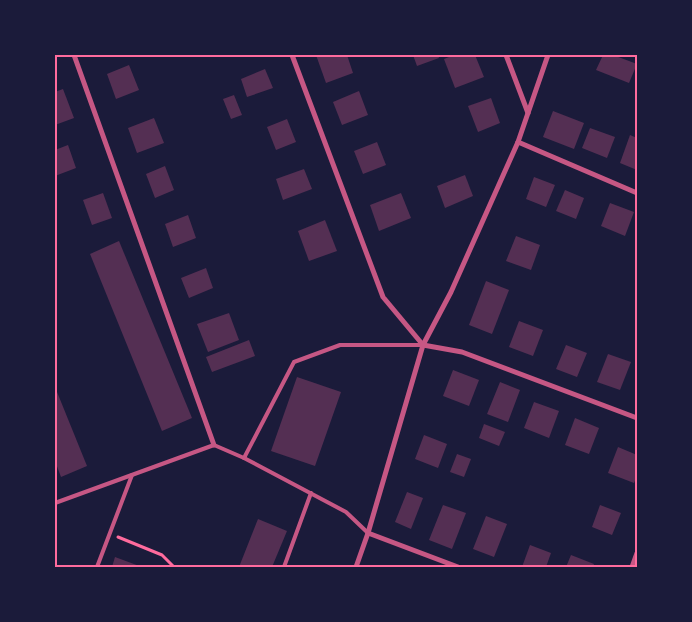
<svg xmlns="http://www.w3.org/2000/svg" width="692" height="622" font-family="Rubik,sans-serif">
<rect width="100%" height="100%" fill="#1b1b3a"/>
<!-- building -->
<g fill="#542f53">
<polygon points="316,55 347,55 353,73 326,83"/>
<polygon points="413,55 438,55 439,58 417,66"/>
<polygon points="454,55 475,55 484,77 455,88 444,59"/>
<polygon points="603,55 613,55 637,64 629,83 596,70"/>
<polygon points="129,65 139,90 116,99 107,74"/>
<polygon points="265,69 273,88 247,97 241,79"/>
<polygon points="63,89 74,118 55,125 55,92"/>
<polygon points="359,91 368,115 342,125 333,102"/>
<polygon points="234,95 242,115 231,119 223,99"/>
<polygon points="491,98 500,123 478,132 468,106"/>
<polygon points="553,111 584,123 574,149 543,137"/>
<polygon points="154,118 164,143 137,153 128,128"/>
<polygon points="287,119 296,142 276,150 267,127"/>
<polygon points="590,128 615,137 607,158 582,148"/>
<polygon points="630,135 637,138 637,170 620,163"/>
<polygon points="377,142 386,165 363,174 354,151"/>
<polygon points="68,145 76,168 55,176 55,150"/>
<polygon points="165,166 174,190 155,198 146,174"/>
<polygon points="304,169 312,189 283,200 276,179"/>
<polygon points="465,175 473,196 445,208 437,186"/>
<polygon points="534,177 555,185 546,207 526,199"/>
<polygon points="565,190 584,198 576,219 556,211"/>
<polygon points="103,193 112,218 92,225 83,200"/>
<polygon points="401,193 411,218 379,231 370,205"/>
<polygon points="610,203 634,212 625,236 601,226"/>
<polygon points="188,215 196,238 173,247 165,224"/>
<polygon points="325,220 337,251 309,261 298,231"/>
<polygon points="516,236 540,245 531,270 506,261"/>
<polygon points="119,241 192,418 162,431 90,254"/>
<polygon points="206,268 213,288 189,298 181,278"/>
<polygon points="486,281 509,290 492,334 469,325"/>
<polygon points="229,313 239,340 208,352 197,324"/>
<polygon points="519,321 543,330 533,356 509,347"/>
<polygon points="249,340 255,356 212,372 206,357"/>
<polygon points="566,345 587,353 577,377 556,369"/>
<polygon points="608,354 631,362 620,390 597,382"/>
<polygon points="453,370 479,380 469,406 443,396"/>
<polygon points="297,377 341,392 315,466 271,451"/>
<polygon points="500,382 520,390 508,422 487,414"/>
<polygon points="55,387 87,466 61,477 55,461"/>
<polygon points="534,402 559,411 549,438 524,428"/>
<polygon points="575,418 599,428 589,454 565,445"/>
<polygon points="484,424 505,432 499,446 479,438"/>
<polygon points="424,435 447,444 438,468 415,459"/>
<polygon points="618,447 637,455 637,476 634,483 608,473"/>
<polygon points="457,454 471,459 464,477 450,472"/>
<polygon points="407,492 423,498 411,529 395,522"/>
<polygon points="443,505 466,513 452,549 429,540"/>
<polygon points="600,505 621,513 612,535 592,527"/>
<polygon points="486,516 507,524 494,557 473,549"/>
<polygon points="258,519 287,531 272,567 239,567"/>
<polygon points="530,545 551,553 546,567 522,567"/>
<polygon points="571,555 594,564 593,567 566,567"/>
<polygon points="115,557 142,567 112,567"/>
</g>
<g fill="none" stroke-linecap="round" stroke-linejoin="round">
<!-- path -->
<polyline stroke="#ff6b9d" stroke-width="3" points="118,537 162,555 174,567"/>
<!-- service -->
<g stroke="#c65784" stroke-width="4">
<polyline points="244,458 346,512 368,533"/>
<polyline points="55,503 214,445 244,458 294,362 340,345 423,345"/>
<polyline points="97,567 132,475"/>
<polyline points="284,567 311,493"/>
</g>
<!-- minor -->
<g stroke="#c65784" stroke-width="5">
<polyline points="74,55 214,445"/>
<polyline points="292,55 383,297 423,345 462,352 637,418"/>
<polyline points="506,55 528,113"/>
<polyline points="518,142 637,193"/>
<polyline points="368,533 458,567"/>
<polyline points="356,567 368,533 423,345 451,292 518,142 548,55"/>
<polyline points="632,567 637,553"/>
</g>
</g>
<!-- border -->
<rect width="692" height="622" fill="none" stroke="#1b1b3a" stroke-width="112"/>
<rect x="56" y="56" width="580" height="510" fill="none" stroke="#ff6b9d" stroke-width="2"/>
</svg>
